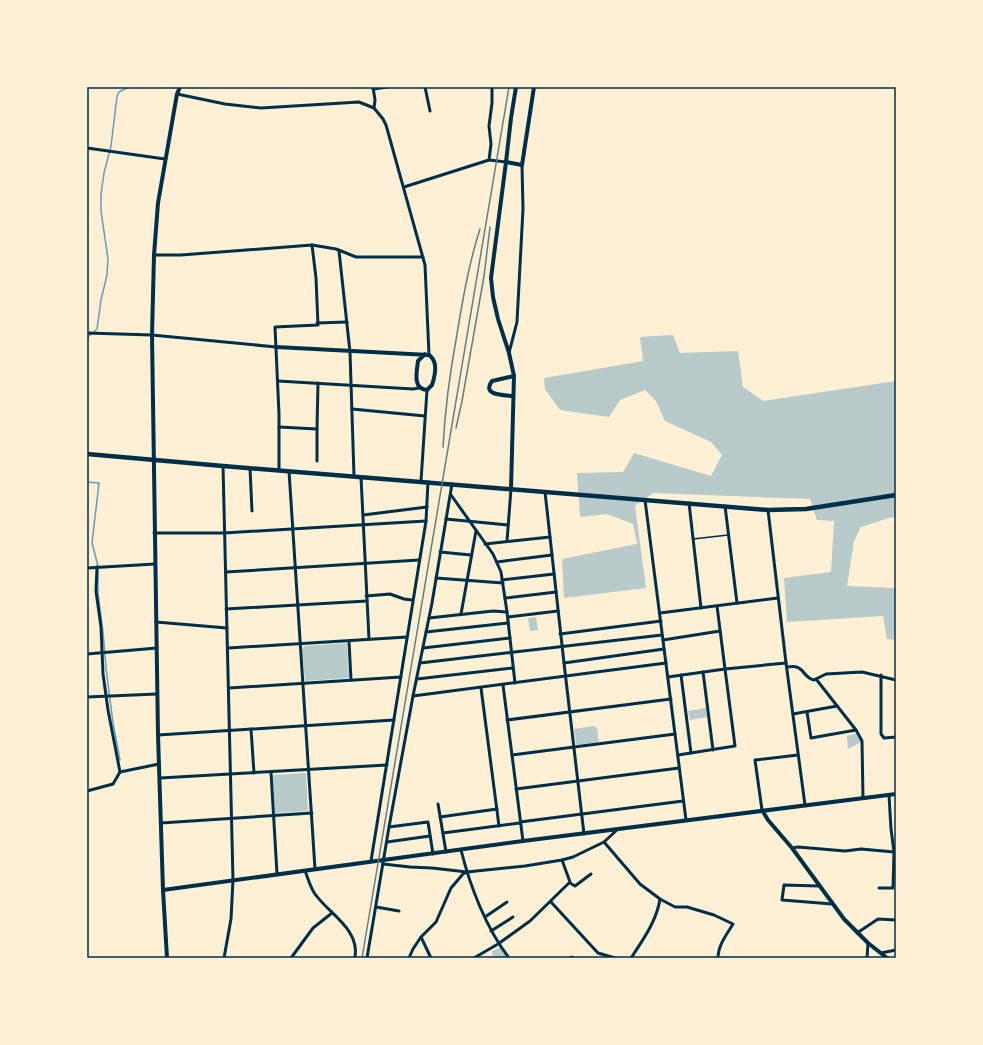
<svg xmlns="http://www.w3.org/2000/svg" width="983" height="1045" font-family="Quicksand,sans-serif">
<rect width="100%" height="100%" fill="#fdf0d5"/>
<!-- green -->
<g fill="#b9caca">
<polygon points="673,335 680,353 738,351 743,387 763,401 896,381 896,517 889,518 861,527 854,541 847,586 896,588 896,640 887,639 883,616 787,622 784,578 831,572 834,521 817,520 810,499 653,493 635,506 646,588 564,598 562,559 637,544 633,524 607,514 580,517 577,473 623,472 634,453 711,476 722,455 711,442 665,421 656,401 645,390 620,400 609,417 560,410 545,389 544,378 643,361 640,337"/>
<polygon points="536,617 538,630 530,631 528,618"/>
<polygon points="347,643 349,678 305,681 302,649 304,646"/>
<polygon points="706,708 707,717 690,720 688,711"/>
<polygon points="593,726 597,728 599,742 578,745 576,744 574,729"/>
<polygon points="856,734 861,742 848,749 847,736"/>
<polygon points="306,773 308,811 275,813 273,775"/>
<polygon points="500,948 507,958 493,958 492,951"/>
</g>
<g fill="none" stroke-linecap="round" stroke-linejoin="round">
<!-- stream -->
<g stroke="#669bbc" stroke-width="1.5">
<polyline points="87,345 88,337 97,329 101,300 107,275 108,259 101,211 101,194 104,173 111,146 117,96 119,92 129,87"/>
<polyline points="87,482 99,483 92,543 98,566"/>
<polyline points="98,570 98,593 103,632 106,668 113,723 120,760"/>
</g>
<!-- service -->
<polyline stroke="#003049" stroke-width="1.5" points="693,539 728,535"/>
<!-- minor -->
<g stroke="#003049" stroke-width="3">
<polyline points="373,87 375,100 374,108"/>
<polyline points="425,87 430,111"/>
<polyline points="373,89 388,87"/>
<polyline points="177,94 225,104 261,108 359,102 374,108 383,119 386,125 425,265 429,355"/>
<polyline points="87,148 165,159"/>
<polyline points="489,160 506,162"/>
<polyline points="404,187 489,160 491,144 489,126 492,103 492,87"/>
<polyline points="339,251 350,352 354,476"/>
<polyline points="154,255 181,255 312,245 336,249 356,257 423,257"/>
<polyline points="317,323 347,322"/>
<polyline points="87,333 152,335 276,347"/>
<polyline points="509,353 517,322 523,209 522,165"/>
<polyline points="278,381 413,389 419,388"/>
<polyline points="352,409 425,416"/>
<polyline points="279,427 317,429 318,383"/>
<polyline points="317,429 317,461"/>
<polyline points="223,466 233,880 231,919 224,958"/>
<polyline points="250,468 252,511"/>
<polyline points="279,470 279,414 275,327 318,325 316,278 312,245"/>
<polyline points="289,471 315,869"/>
<polyline points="361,477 369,639"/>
<polyline points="421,481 427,390"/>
<polyline points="545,492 564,663 584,834"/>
<polyline points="451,495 493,554 501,572 507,612 515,683"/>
<polyline points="645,500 686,820"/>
<polyline points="689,503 701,608"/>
<polyline points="725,506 737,603"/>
<polyline points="768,510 786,663"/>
<polyline points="363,515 427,507"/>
<polyline points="446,519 508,525"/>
<polyline points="154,533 224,533 426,521"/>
<polyline points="507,541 511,489"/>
<polyline points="485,544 550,537"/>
<polyline points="440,552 471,555"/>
<polyline points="497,562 552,555"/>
<polyline points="87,568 155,564"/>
<polyline points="226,572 419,560"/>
<polyline points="436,578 503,583"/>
<polyline points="502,580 554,574"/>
<polyline points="366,596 390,594 404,599 412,600"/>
<polyline points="505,598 556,592"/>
<polyline points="717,606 725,669 786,663 805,805"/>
<polyline points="226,609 367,601"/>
<polyline points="660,613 778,598"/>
<polyline points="461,614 476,531"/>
<polyline points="508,617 558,611"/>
<polyline points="429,618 493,611 507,612"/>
<polyline points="156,622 227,628"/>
<polyline points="426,632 508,623"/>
<polyline points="560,634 661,621"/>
<polyline points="663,640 720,631"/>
<polyline points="349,641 351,680"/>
<polyline points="228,648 407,637"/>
<polyline points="423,648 510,638"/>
<polyline points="87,654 157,648"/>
<polyline points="420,663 662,635"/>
<polyline points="564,663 664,649"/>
<path d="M787,667C806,664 801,677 814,680L826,674L862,672L896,680"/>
<polyline points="703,672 713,750"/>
<polyline points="681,675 691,753"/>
<polyline points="881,675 881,734 884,738 896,737"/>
<polyline points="668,677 725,669 735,746 678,755"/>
<polyline points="417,679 513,668"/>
<polyline points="816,679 856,730 862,741 863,798"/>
<polyline points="503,685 523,841"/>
<polyline points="229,688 401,677"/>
<polyline points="481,688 499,826"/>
<polyline points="413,696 666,663"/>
<polyline points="87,697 157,694"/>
<polyline points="807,712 811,738 856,730"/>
<polyline points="793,714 837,706"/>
<polyline points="507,720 671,699"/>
<polyline points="251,729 254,773"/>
<polyline points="158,735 394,720"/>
<polyline points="512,755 675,734"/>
<polyline points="120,772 159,764"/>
<polyline points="271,772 277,874"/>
<polyline points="160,778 387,765"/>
<polyline points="516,789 679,768"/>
<polyline points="87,791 113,784 120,772 108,710 103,674 101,627 96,591 97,567"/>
<polyline points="889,795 891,829 894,852"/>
<polyline points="438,804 446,852"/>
<polyline points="762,810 755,760 798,755"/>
<polyline points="440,817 497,809"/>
<polyline points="520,822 683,801"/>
<polyline points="161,823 312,813"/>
<polyline points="389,827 428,822 433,854"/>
<polyline points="443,833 520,823"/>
<polyline points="387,842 430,836"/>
<path d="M604,842L640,884L660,899L675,907H687L714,915L733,924C727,934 718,945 718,958"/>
<polyline points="792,848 798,847 845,851 861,849 894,852 893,888 879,888"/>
<path d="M461,850C470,886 486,928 509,958"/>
<polyline points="371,861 426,521 428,482"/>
<polyline points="383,864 410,867 432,868 467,872 525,866 562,860 573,857 604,842 618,829"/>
<path d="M305,871C308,878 310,887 315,894C329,914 360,929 355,958"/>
<polyline points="570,883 575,886 591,874"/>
<polyline points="819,886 784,885 782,900 832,904"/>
<polyline points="551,902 598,953 615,958"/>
<polyline points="376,907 399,911"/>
<polyline points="485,917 507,902"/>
<polyline points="491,931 513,917"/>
<polyline points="857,933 878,919 896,920"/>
<polyline points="421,937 431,958"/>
<polyline points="881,953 896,950"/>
<polyline points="291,958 313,928 332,913"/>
<polyline points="367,958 389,827 413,696 432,603 452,484"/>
<polyline points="409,958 413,949 421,937 436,922 451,888 463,874 465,873"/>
<polyline points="474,958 498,944 530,921 570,882 562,860"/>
<polyline points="570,958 572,957"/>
<path d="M631,958C643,940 657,920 660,899"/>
<polyline points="867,958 868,943"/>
</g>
<!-- tertiary -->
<g stroke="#003049" stroke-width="4">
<polyline points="506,162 511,118 516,87"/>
<path d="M276,347L429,355C438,361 435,376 432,385L427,390C412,389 417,371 418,361L425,354"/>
<path d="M513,396C505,395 481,396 492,381L514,376"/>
<polyline points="511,489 514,376 509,353 498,319 493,297 491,278 506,162 522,165 534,87"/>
<polyline points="762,810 768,820 792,848 844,919 868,943 887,958"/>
<polyline points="163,890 523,841 896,794"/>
<polyline points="167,958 163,890 158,735 152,335 154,255 158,203 177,94 180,87"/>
</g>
<!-- secondary -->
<polyline stroke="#003049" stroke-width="4.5" points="87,454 223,466 768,510 806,509 896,495"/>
<!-- rail -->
<g stroke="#657d81" stroke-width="1.5">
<polyline points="456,428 462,401 484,276 490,227"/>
<path d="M443,447C445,408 450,372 457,334C463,298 469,263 480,229"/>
<polyline points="362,958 509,87"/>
</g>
</g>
<!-- border -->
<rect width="983" height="1045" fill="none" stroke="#fdf0d5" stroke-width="176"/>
<rect x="88" y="88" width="807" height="869" fill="none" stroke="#003049" stroke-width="1.5"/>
</svg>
